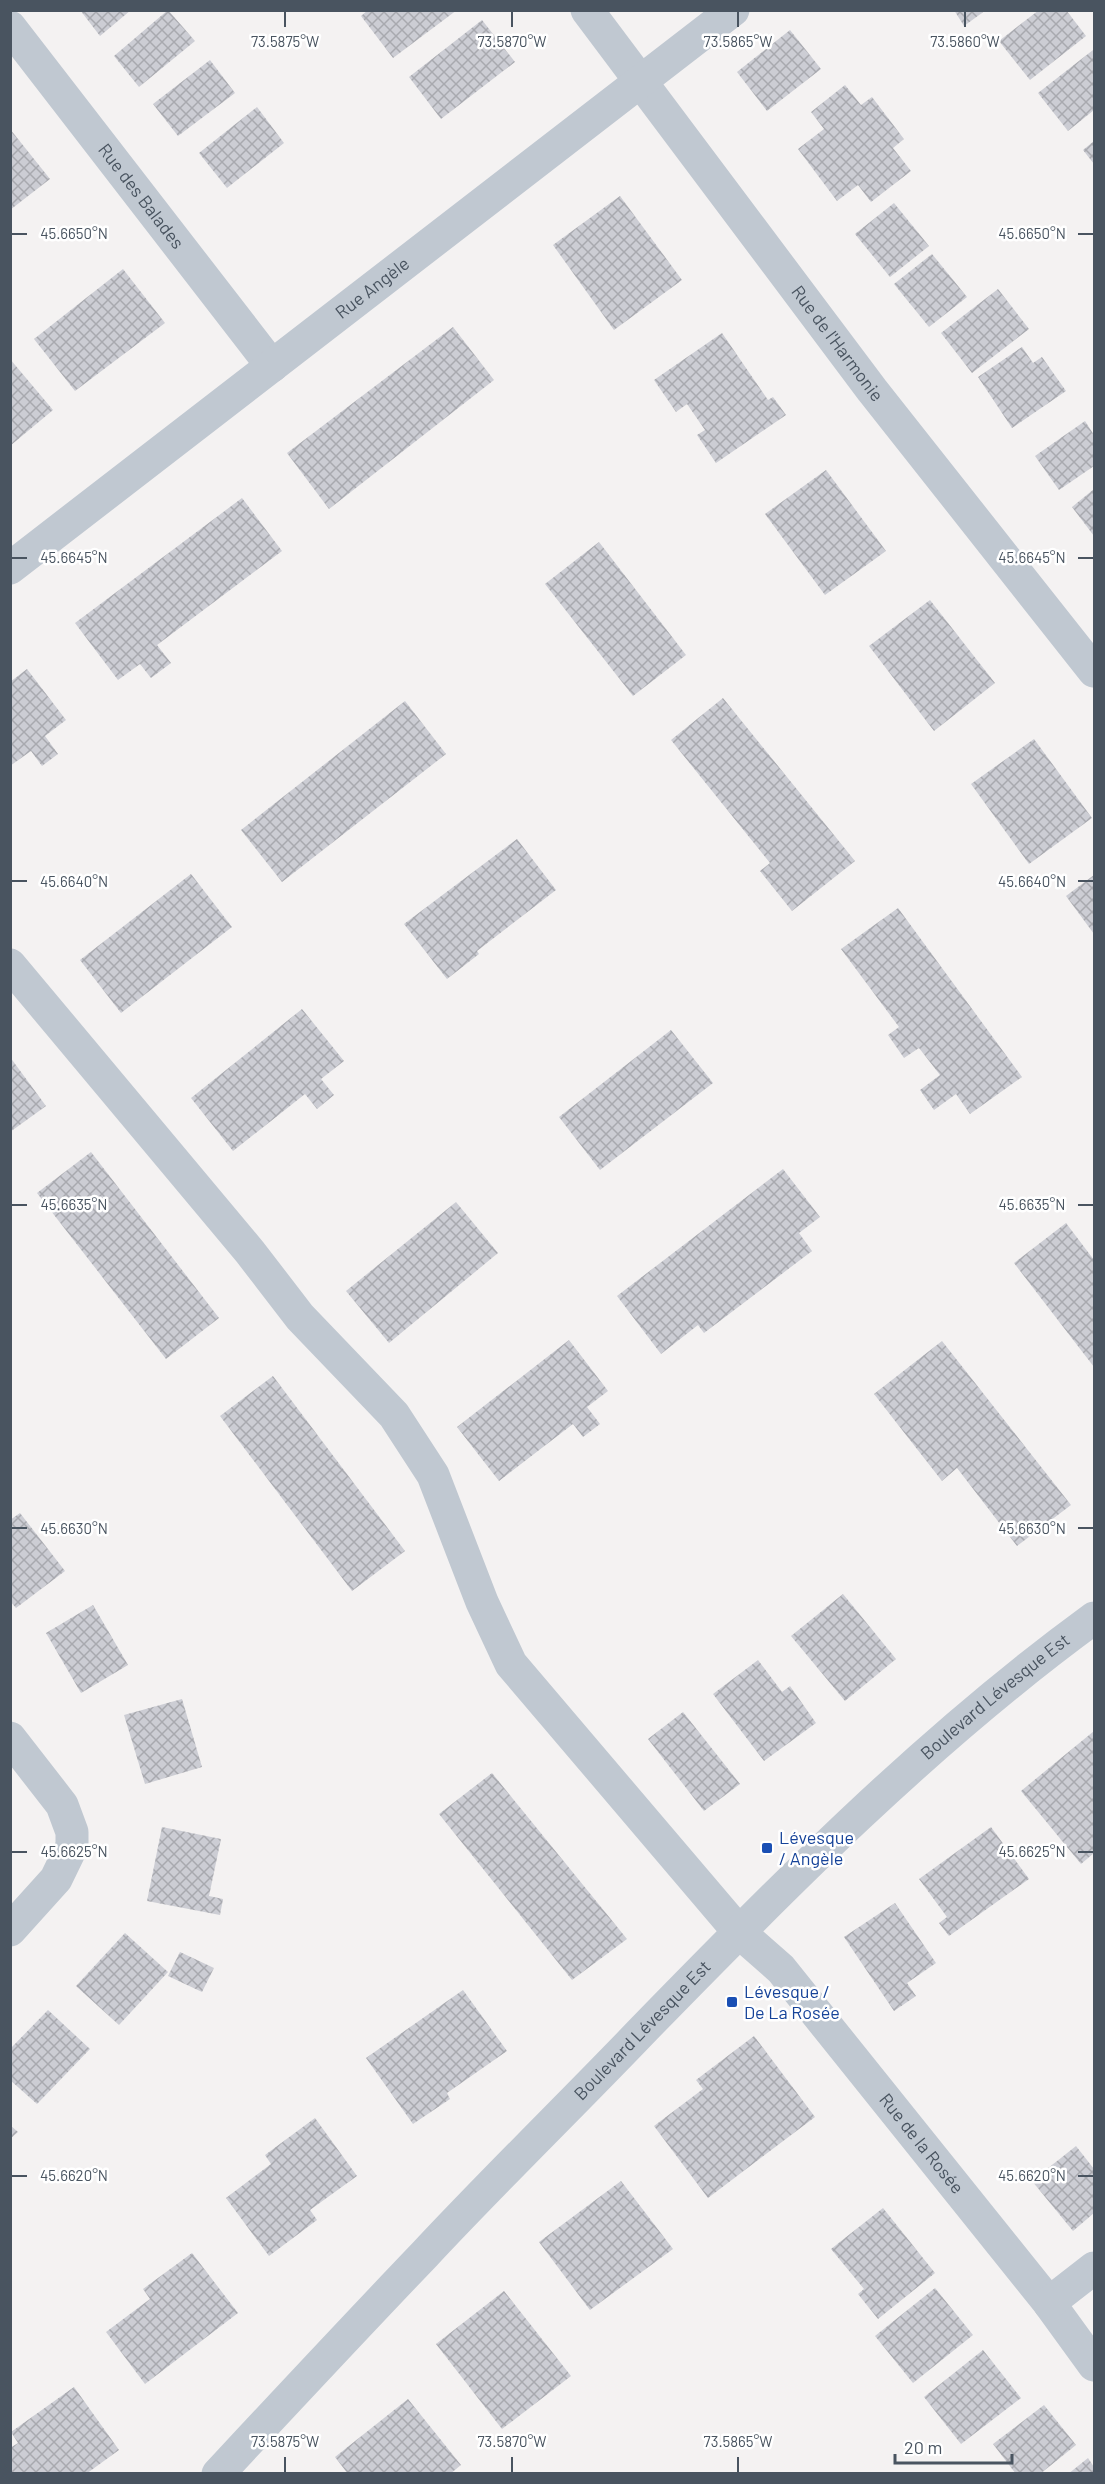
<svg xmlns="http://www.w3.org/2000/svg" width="1105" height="2484" font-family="Barlow,sans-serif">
<defs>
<pattern id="building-cross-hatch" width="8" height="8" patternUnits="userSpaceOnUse" patternTransform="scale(1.5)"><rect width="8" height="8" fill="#cccdd4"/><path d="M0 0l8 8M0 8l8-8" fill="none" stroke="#a8a9af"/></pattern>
</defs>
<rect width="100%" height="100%" fill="#f4f2f2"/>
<!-- building -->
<g fill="url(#building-cross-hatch)">
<polygon points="80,10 131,10 100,36"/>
<polygon points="168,10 195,41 139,87 114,56"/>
<polygon points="368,10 457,10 393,58 361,16"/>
<polygon points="954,10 986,10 964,26"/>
<polygon points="1039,10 1066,10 1086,36 1030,80 999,41"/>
<polygon points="482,20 515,62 441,119 409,77"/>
<polygon points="790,30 821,69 767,111 737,72"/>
<polygon points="1093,50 1094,110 1068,131 1038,93"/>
<polygon points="210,60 235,93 178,136 153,104"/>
<polygon points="845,85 861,105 872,97 904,139 893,148 911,171 871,202 858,185 837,201 798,149 824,129 811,112"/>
<polygon points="257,107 284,143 227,188 199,153"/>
<polygon points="10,129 50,179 10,210"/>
<polygon points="1094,141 1094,164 1083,150"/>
<polygon points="620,196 682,280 614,330 553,245"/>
<polygon points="894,203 929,246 890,277 855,234"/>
<polygon points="932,254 967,297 929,327 894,284"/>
<polygon points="123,269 165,323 75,391 34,339"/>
<polygon points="998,289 1029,329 972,373 941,333"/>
<polygon points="453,327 494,380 329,509 287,453"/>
<polygon points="722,333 768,400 773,397 786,415 716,463 697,435 705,430 687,404 676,412 654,380"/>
<polygon points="1022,347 1033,363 1042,357 1066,391 1012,428 978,377"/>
<polygon points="10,359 53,410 10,446"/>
<polygon points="1085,421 1094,435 1094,466 1059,490 1035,456"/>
<polygon points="826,470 886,551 825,595 765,514"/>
<polygon points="1094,489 1094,536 1072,507"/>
<polygon points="242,498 282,551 157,645 171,663 151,678 140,664 118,680 75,623"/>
<polygon points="599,542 686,655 633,696 545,584"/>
<polygon points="930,600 995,683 934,731 869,646"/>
<polygon points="27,669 66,720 45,736 58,754 42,766 31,751 10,766 10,682"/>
<polygon points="723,698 855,861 792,911 760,871 770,863 671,740"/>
<polygon points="405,701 446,754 282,882 241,830"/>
<polygon points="1034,739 1092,818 1029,864 971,784"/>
<polygon points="517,839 556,890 477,951 479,954 447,979 404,924"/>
<polygon points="191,874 232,927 121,1013 80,960"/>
<polygon points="1094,875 1094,934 1066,896"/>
<polygon points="898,908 1022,1077 970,1114 956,1094 934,1110 920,1090 940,1075 919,1048 904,1058 888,1035 899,1027 841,949"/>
<polygon points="302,1009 344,1061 321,1079 334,1095 317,1109 305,1094 233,1151 191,1098"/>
<polygon points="671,1030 713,1083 600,1170 559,1117"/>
<polygon points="10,1057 46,1106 10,1132"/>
<polygon points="91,1152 219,1318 166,1359 37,1193"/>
<polygon points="783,1169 820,1217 799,1233 812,1251 704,1333 698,1325 661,1354 617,1296"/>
<polygon points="456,1202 498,1253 389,1343 346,1291"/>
<polygon points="1066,1223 1094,1260 1094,1367 1014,1263"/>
<polygon points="569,1340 608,1391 587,1407 600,1424 583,1437 573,1424 499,1481 457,1427"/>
<polygon points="942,1341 1071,1505 1017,1546 957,1468 942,1481 874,1394"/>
<polygon points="273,1376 405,1551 352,1591 220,1416"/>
<polygon points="20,1513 65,1571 16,1608 10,1601 10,1520"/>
<polygon points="843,1594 896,1659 845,1701 791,1636"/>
<polygon points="93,1605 128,1665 81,1693 46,1633"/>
<polygon points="758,1660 782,1692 790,1686 816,1723 764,1761 713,1694"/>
<polygon points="182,1699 202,1767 145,1784 124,1715"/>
<polygon points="683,1712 740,1784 704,1811 648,1739"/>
<polygon points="1094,1731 1094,1853 1081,1864 1021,1791"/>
<polygon points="492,1773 627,1939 572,1980 439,1814"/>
<polygon points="162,1827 221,1839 209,1896 223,1899 220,1915 147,1901"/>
<polygon points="991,1827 1029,1879 949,1936 939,1923 947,1917 919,1879"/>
<polygon points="895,1903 936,1963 907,1983 916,1996 894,2011 844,1937"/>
<polygon points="125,1933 168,1972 119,2025 76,1986"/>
<polygon points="180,1952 214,1968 202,1992 168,1976"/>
<polygon points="463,1990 507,2051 447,2093 450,2099 413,2124 366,2058"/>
<polygon points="48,2010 90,2049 37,2104 10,2080 10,2049"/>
<polygon points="754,2036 815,2117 708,2198 654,2126 703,2089 696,2080"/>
<polygon points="315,2118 357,2176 310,2210 317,2220 269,2256 226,2198 271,2164 265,2155"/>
<polygon points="10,2125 18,2132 10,2139"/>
<polygon points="1076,2146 1094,2169 1094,2213 1073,2231 1032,2181"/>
<polygon points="621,2181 673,2249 590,2310 539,2242"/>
<polygon points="883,2208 935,2273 878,2319 858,2294 864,2289 831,2249"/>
<polygon points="192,2253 238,2313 145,2384 106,2332 150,2299 143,2289"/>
<polygon points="935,2288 973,2335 913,2383 875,2336"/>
<polygon points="504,2291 571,2376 502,2429 436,2344"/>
<polygon points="983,2350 1021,2398 961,2444 924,2397"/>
<polygon points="74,2387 119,2450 86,2474 10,2474 10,2448 18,2443 11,2432"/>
<polygon points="408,2399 461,2465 450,2474 348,2474 335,2457"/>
<polygon points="1044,2405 1076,2445 1040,2474 1016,2474 993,2444"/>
<polygon points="1088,2458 1094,2467 1094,2474 1068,2474"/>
</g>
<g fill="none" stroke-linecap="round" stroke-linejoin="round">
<!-- minor -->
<g stroke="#c0c8d1" stroke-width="33">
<path id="s1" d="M587,10L872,390L1094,671"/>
<path id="s2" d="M10,27L272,366"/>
<path id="s3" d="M10,568L733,10"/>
<path id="s4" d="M10,965L250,1252L300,1317L394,1415L433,1475L482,1602L511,1664L739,1932L781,1969L1049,2303L1094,2365"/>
<polyline points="10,1738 62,1805 72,1832 72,1846 56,1879 10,1930"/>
<polyline points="1049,2303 1094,2268"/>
<path id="s5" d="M218,2474C287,2400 355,2327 425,2254C495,2179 569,2107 640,2033C783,1886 928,1739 1094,1618"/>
</g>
</g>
<!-- ticks -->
<path fill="none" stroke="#495460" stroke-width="2" d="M285,12V27M512,12V27M738,12V27M965,12V27M12,234H27M1078,234H1093M12,558H27M1078,558H1093M12,881H27M1078,881H1093M12,1205H27M1078,1205H1093M12,1528H27M1078,1528H1093M12,1852H27M1078,1852H1093M12,2176H27M1078,2176H1093M285,2457V2472M512,2457V2472M738,2457V2472"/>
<!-- markers -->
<g fill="#1a4fb4" stroke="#fff" stroke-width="2">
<rect x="761" y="1842" width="12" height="12" rx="3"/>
<rect x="726" y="1996" width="12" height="12" rx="3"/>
</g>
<g text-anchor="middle" stroke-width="5" stroke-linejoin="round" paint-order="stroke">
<!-- street labels -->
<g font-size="18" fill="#495460" stroke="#fff">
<text dy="6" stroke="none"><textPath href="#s2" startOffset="214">Rue des Balades</textPath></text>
<text dy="6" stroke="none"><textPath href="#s3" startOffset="458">Rue Angèle</textPath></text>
<text dy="6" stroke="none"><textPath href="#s1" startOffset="417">Rue de l'Harmonie</textPath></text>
<text dy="6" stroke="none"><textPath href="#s5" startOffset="1100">Boulevard Lévesque Est</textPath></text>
<text dy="6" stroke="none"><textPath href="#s5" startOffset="614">Boulevard Lévesque Est</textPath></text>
<text dy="6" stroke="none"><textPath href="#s4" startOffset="1500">Rue de la Rosée</textPath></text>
</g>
<!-- transit labels -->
<g font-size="18" fill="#164399" stroke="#fff" text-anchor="start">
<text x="779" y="1844">Lévesque<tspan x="779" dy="21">/ Angèle</tspan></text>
<text x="744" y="1998">Lévesque /<tspan x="744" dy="21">De La Rosée</tspan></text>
</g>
</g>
<g font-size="15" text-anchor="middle" fill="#495460" stroke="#fff" stroke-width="5" stroke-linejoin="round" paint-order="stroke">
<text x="285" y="47">73.5875°W</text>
<text x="512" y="47">73.5870°W</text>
<text x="738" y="47">73.5865°W</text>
<text x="965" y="47">73.5860°W</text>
<text x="74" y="239">45.6650°N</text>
<text x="1032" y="239">45.6650°N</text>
<text x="74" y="563">45.6645°N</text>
<text x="1032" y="563">45.6645°N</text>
<text x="74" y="887">45.6640°N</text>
<text x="1032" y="887">45.6640°N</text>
<text x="74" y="1210">45.6635°N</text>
<text x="1032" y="1210">45.6635°N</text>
<text x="74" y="1534">45.6630°N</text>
<text x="1032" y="1534">45.6630°N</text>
<text x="74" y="1857">45.6625°N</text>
<text x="1032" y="1857">45.6625°N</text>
<text x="74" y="2181">45.6620°N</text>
<text x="1032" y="2181">45.6620°N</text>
<text x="285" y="2447">73.5875°W</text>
<text x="512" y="2447">73.5870°W</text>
<text x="738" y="2447">73.5865°W</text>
</g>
<!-- border -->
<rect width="1105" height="2484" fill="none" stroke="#495460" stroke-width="24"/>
<!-- scale -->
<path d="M895 2454v9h117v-9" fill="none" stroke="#495460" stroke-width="3"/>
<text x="904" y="2454" font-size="18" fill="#495460" stroke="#ffffff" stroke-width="4.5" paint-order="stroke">20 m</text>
</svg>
